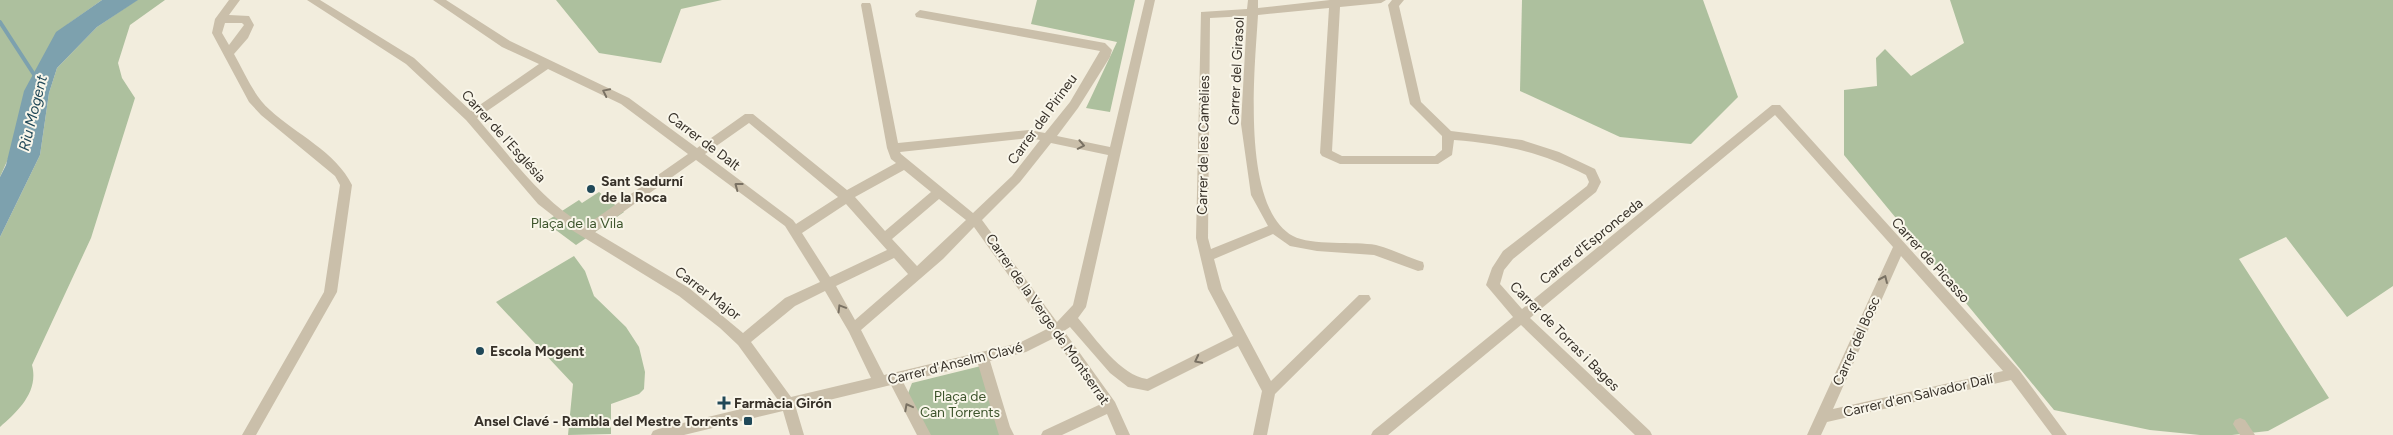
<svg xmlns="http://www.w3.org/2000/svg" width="2393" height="435" font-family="Figtree,sans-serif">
<rect width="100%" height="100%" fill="#f2eddd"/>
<!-- green -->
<g fill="#adc09e">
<polygon points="0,0 102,0 68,24 0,177"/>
<path d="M137,0H165L130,25L118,63L122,78L135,98L91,238L32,365C39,392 18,411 0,427V237L40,155L49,93L57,68L97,27Z"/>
<polygon points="556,0 722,0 681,9 661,63 599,53"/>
<polygon points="1037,0 1135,0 1110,112 1086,108 1117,42 1031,24"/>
<polygon points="1522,0 1703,0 1738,97 1691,144 1620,137 1520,91"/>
<polygon points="1950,0 2393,0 2393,286 2347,317 2286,237 2239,259 2329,398 2268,431 2232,435 2200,435 2150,430 2054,410 1844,155 1844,90 1877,86 1876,58 1885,49 1911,76 1964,43"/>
<polygon points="599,192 624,212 576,245 545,222 579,200 582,203"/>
<polygon points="574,256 585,271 594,296 626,327 639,347 645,372 644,389 639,394 611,404 611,434 568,435 573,384 496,302"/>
<polygon points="985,365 1006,435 926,435 907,396 912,383"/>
</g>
<!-- water -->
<polygon fill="#7da1ae" points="102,0 138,0 97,27 57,68 49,93 40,155 0,237 0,177 6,165 24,91 56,32"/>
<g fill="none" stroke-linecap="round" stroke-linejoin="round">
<!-- stream -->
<polyline stroke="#7da1ae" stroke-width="4" points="0,22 35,76"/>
<!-- minor -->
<g fill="#cabfaa" fill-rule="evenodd">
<path d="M229,0H240L229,15L249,16L254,25L248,38L234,54C245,73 253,95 270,110C296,134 336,152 352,185L337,292L256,435H242L324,292L340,185L335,176L261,115L249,102L212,33L215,19ZM225,23H242L244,25L229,45L222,33Z"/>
<path d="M307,0H320L414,58L471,111L539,64L502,47L433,0H446L510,41L629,98L697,148L745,114H753L847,190L896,163L891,159L887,148L861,5L862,3H870L871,5L898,143L1029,130L1045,133L1070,102L1100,51L916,17L915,14L920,10L1105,43L1112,50L1110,57L1078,108L1057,136L1110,147L1145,0H1155L1086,307L1078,318C1095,338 1121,376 1147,379L1233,336L1208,289L1196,238L1201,12L1247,9L1248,0H1258V8L1330,0H1386L1381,3L1340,7L1332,151L1342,156H1435L1442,150V136L1410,104L1388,5L1392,0H1404L1399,6L1421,102L1451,131L1522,140L1559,152L1595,169L1601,182L1596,192L1513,259L1504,270L1500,284L1522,309L1772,105H1780L2019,370L2067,435H2052L2011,380L1827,422L1821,435H1807L1893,247L1775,115L1530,318L1650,431L1652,435H1635L1521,325L1388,435H1371L1373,431L1513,317L1486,285L1492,268L1503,251L1587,186L1589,182L1586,175C1542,152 1503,144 1454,140L1452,155L1438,164H1340L1322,156L1320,153L1329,8L1258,15C1255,67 1240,207 1293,236C1311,246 1355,241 1376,245C1392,249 1407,257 1423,262L1424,266L1423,270L1418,271L1374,255L1317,251L1290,246L1273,234L1214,259L1222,289L1271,381L1359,295H1369L1371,299L1275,394L1267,435H1253L1262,391L1238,346L1148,391L1128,387L1110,373L1070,327L1064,331L1115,402L1130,435H1116L1107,414L1062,435H1041L1043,431L1101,404L1054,338L1026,352L990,361L1010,427L1014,435H999L998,432L978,364L903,382L931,435H917L891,385L796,408L804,435H790L783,411L684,435H651L653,431L658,429L778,400L738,345L720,328L679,296L570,229L538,204L466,120L406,64ZM1247,16L1241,124L1251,195L1268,226L1211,249L1208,238L1210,18ZM548,69L621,104L688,154L585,226C541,200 510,156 477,118ZM749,123L838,197L796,224L793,220L705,154ZM1029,138L1040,140L1012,176L973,213L901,154L900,152ZM1051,143L1108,155L1073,305L1057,322L982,220L1020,182ZM696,160L785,226L820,282L785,298L743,333L689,288L595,232ZM904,170L931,192L885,231L855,197ZM939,199L966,220L917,266L892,239ZM846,204L887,250L830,277L802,233ZM974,227L1047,329L1019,343L884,375L861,330L943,259ZM1901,256L2003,371L1833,409ZM894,258L908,274L855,320L836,286ZM825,291L849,332L871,378L791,397L751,342L795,306Z"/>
<polygon points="2240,418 2245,420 2255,435 2240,435 2233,424 2235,420"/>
</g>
</g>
<!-- one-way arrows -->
<defs><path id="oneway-chevron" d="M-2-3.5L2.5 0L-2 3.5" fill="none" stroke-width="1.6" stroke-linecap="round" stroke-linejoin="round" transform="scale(1.25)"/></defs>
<g stroke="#797163">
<use href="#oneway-chevron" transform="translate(606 92) rotate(-154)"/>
<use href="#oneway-chevron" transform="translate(1081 145) rotate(11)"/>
<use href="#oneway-chevron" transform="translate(738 186) rotate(-143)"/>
<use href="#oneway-chevron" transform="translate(1884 279) rotate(-66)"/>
<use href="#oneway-chevron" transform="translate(841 308) rotate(-121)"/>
<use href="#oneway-chevron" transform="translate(1198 360) rotate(153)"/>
<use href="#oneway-chevron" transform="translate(908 407) rotate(-118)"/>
</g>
<!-- markers -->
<g fill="#204858" stroke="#f9f6ea" stroke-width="2">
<circle cx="591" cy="189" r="5"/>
<circle cx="480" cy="351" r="5"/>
<path d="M721.5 395.5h5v5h5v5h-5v5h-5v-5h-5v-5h5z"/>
<rect x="743" y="416" width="10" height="10" rx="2.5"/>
</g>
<g text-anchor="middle" stroke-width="4" stroke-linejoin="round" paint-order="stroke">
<!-- street labels -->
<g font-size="14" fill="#373129" stroke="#f9f6ea">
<text transform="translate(1236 71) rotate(-87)" y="5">Carrer del Girasol</text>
<text transform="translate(1042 119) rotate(-54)" y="5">Carrer del Pirineu</text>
<text transform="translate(504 136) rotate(48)" y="5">Carrer de l'Església</text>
<text transform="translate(704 141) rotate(37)" y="5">Carrer de Dalt</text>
<text transform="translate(1203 145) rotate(-89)" y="5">Carrer de les Camèlies</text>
<text transform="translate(1591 241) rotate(-39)" y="5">Carrer d'Espronceda</text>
<text transform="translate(1931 260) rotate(48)" y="5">Carrer de Picasso</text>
<text transform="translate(708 293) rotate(37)" y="5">Carrer Major</text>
<text transform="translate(1048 319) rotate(55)" y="5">Carrer de la Verge de Montserrat</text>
<text transform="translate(1565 336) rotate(45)" y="5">Carrer de Torras i Bages</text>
<text transform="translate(1856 341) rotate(-66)" y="5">Carrer del Bosc</text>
<text transform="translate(955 363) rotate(-14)" y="5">Carrer d'Anselm Clavé</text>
<text transform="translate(1918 395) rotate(-13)" y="5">Carrer d'en Salvador Dalí</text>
</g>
<!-- poi labels -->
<g font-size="14" font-weight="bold" fill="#373129" stroke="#f9f6ea" text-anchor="start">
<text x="601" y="186">Sant Sadurní<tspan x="601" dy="16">de la Roca</tspan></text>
<text x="490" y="356">Escola Mogent</text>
<text x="734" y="408">Farmàcia Girón</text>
<text x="738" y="426" text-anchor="end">Ansel Clavé - Rambla del Mestre Torrents</text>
</g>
<!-- park labels -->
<g font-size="14" fill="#3e552d" stroke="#f9f6ea">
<text x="577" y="228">Plaça de la Vila</text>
<text x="960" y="401">Plaça de<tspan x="960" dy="16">Can Torrents</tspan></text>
</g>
<!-- water labels -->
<g font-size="15" font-style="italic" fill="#204858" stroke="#f9f6ea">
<text transform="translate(33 113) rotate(-76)" y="5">Riu Mogent</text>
</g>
</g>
</svg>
